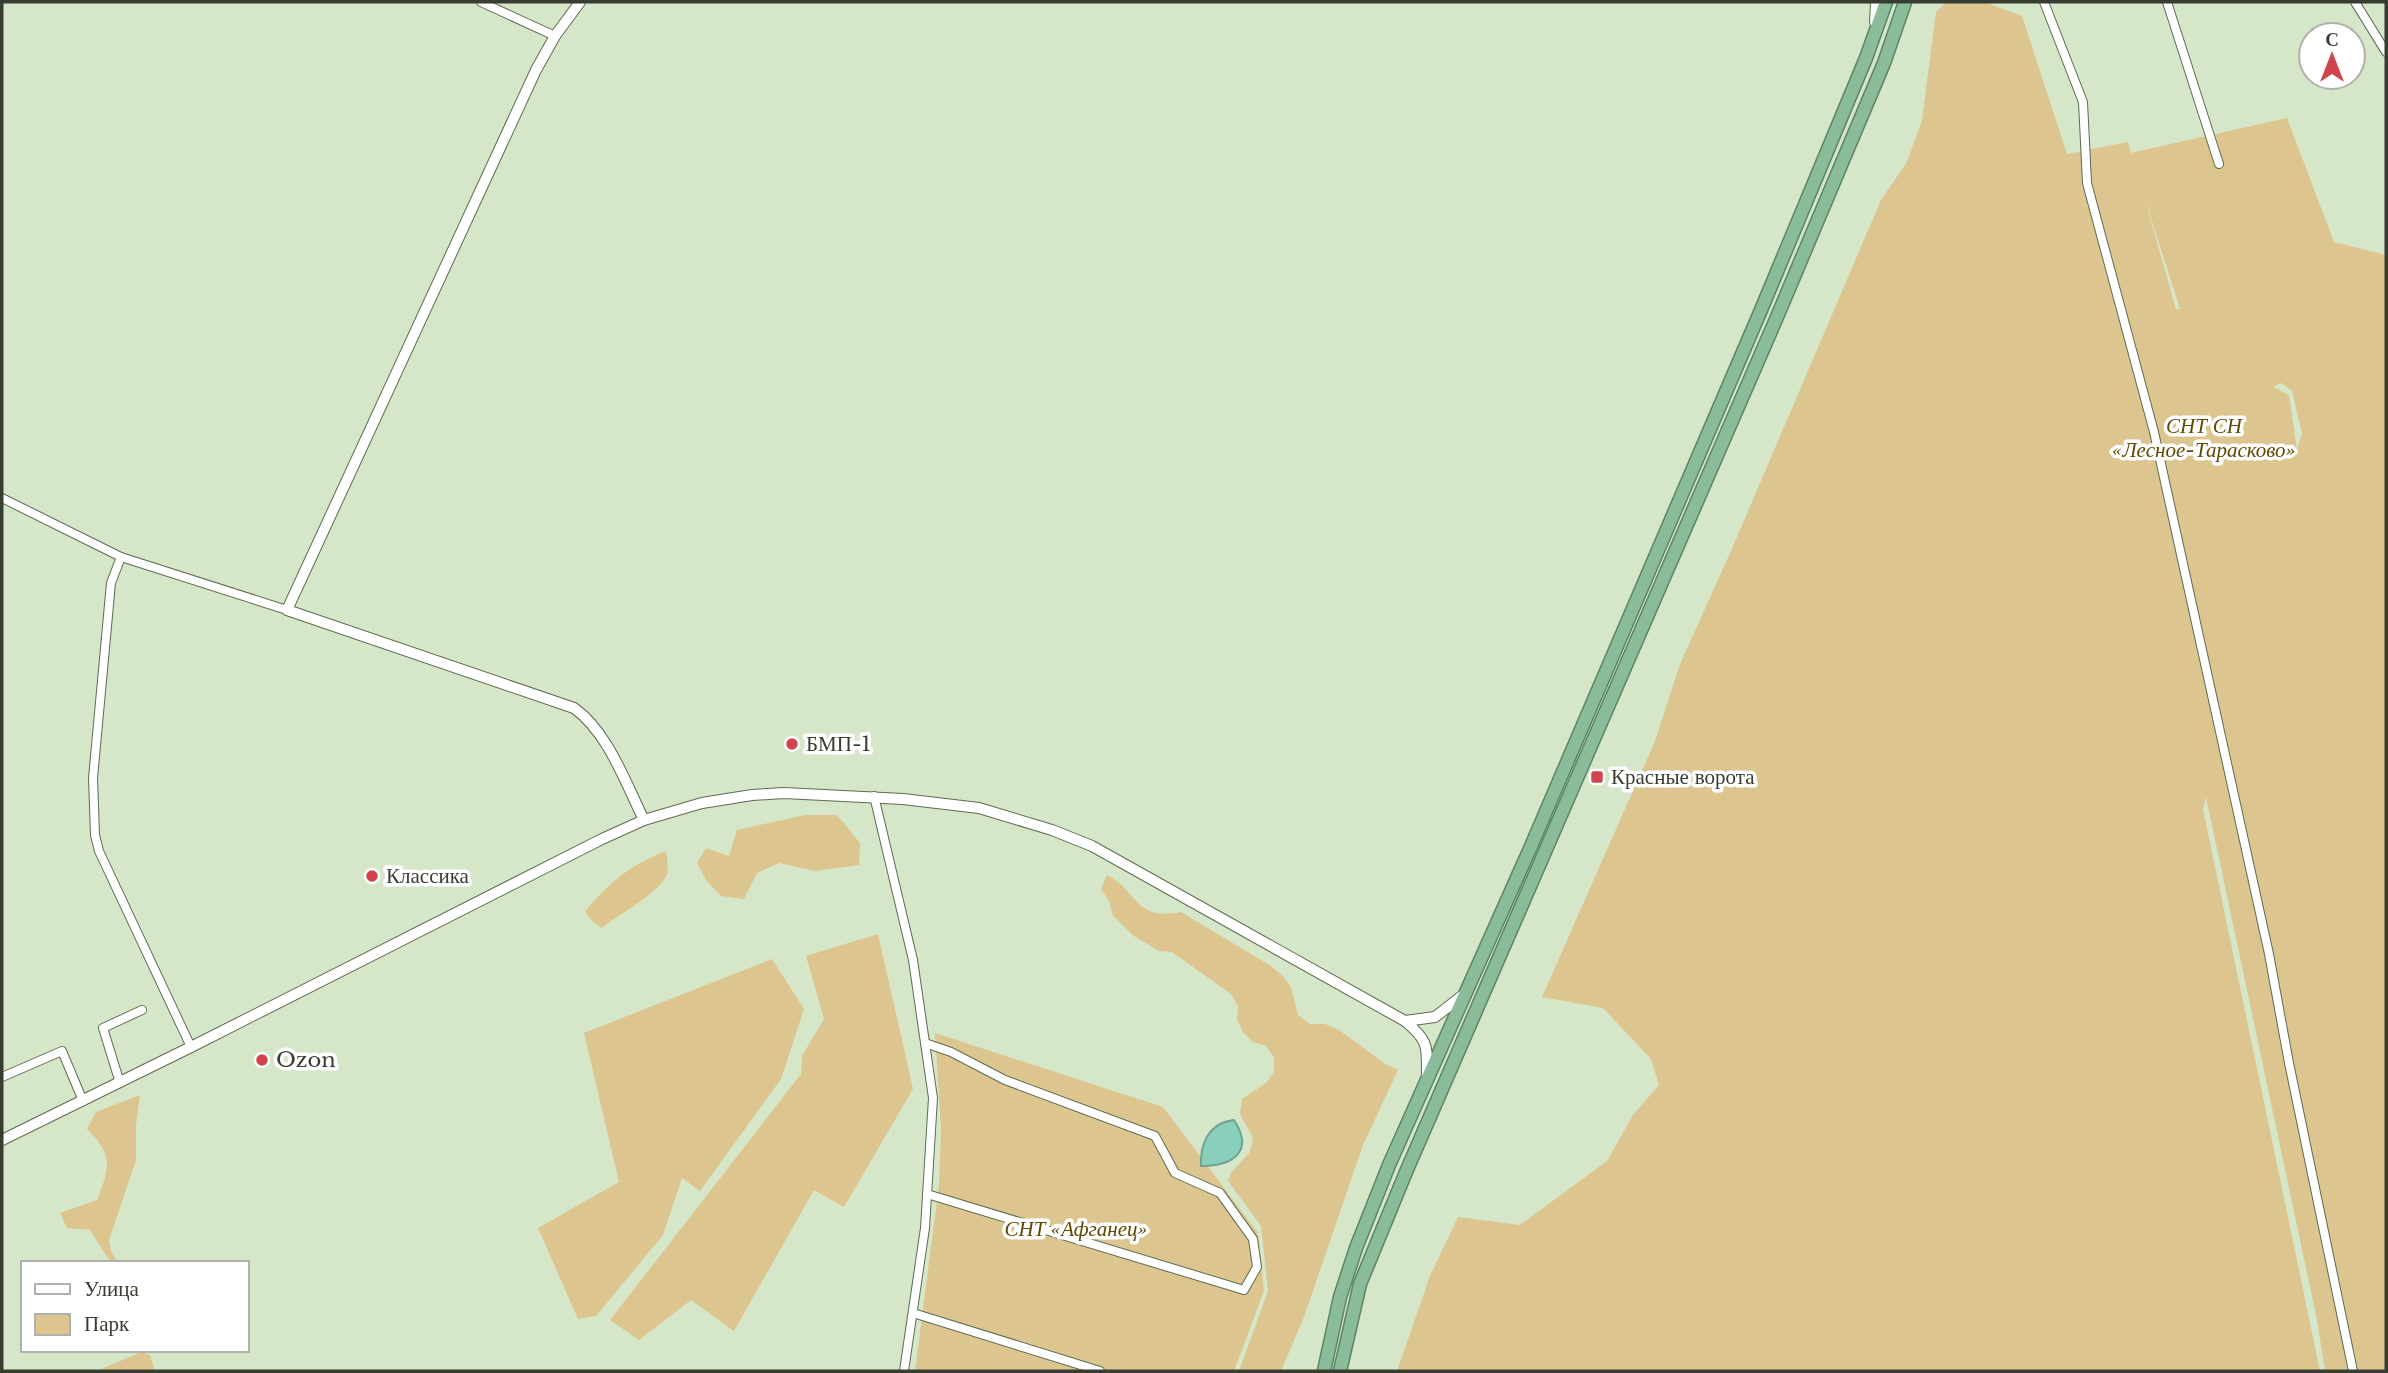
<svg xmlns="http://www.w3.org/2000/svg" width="2388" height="1373" font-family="'Libre Baskerville',serif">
<rect width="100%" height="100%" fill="#d6e6c8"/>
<!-- green -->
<g fill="#ddc58f" fill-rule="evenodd">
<path d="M1946,2H1984L2022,16L2067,154L2128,142L2131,153L2287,118L2334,242L2386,255V1371H2325L2317,1320L2206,797L2203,809L2320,1371H1397L1430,1276L1458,1217L1520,1225L1607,1161L1633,1115L1659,1085L1651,1059L1603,1008L1542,997L1655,741L1680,664L1731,551L1881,200L1907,162L1922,120L1936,12ZM2144,196L2180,309H2176ZM2281,383L2292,391L2302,433L2297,450L2289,395L2273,387Z"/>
<polygon points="805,815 837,815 860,843 859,865 815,871 779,863 757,873 744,899 721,896 706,880 697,863 706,848 729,856 737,830"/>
<path d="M666,851C667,858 669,868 667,874C660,893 617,915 602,928L592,921L585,911C612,881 628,866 666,851Z"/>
<path d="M1107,875C1140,892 1133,921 1181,912L1271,966L1283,976L1291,987L1298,1015L1310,1024H1325L1339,1030L1384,1063L1398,1070L1363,1145L1304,1317L1281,1371H1239L1268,1291L1261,1226L1228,1181L1231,1173L1250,1152L1253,1138L1240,1114L1242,1099L1266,1083L1274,1072V1057L1266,1046L1253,1042L1243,1032L1237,1020L1238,1006L1231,994L1172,952L1159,951L1134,936L1113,916L1109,901L1101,889Z"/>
<polygon points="878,934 913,1089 844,1207 814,1190 734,1331 691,1300 639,1340 610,1320 801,1074 802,1056 824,1019 806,956"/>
<polygon points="772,959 804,1009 781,1079 700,1191 682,1178 663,1235 596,1316 578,1319 538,1228 619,1182 584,1033"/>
<polygon points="935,1033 1163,1107 1258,1233 1264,1291 1234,1371 915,1371 939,1185 941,1128"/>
<path d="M140,1095L136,1125V1160L109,1240L111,1252L119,1263H111L90,1230L67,1228L60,1213L97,1200C110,1168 114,1155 87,1129L96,1112Z"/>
<polygon points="141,1352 150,1355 155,1371 97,1371"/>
</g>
<!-- water -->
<path fill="#89d0bc" stroke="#70a492" stroke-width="2" d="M1234,1120C1255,1152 1232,1166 1201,1166C1200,1143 1209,1123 1234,1120Z"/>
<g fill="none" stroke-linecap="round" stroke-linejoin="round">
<!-- minor casing -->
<g stroke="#5d6c51" stroke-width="10">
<g id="minor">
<polyline points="481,2 555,36"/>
<polyline points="2044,2 2083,102 2087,183 2154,432 2269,954 2289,1063 2353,1371"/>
<polyline points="2167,2 2219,164"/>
<polyline points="2355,2 2386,52"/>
<polyline points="2,498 121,557 287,610"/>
<polyline points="121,557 111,583 93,778 95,835 99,851 191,1047"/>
<polyline points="874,796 913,960 933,1098 925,1228 904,1371"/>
<polyline points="925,1043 951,1052 1005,1080 1155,1136 1175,1173 1220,1193 1253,1239 1257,1267 1244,1290 927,1194"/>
<polyline points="2,1077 62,1051 83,1101"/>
<polyline points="120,1083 103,1028 142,1010"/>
<polyline points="913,1313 1100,1371"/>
</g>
</g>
<!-- tertiary casing -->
<g stroke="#5d6c51" stroke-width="12">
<g id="tertiary">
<path d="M580,2L555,36L536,70L287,610L574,708C608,732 626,784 644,820"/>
<polyline points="1875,22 1876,2"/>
<polyline points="1405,1021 1435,1017 1462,996"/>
<path d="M2,1140L191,1047L602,839L644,820L702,803L752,795L784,793L903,799L979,808L1052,830L1092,846L1405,1021C1429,1041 1427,1046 1427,1076"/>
</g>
</g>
<!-- trunk casing -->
<g stroke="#5b8564" stroke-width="15">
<g id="trunk">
<polyline points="1324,1371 1340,1297 1356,1248 1389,1165 1532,844 1761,310 1866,58 1886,2"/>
<polyline points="1340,1371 1360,1284 1406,1172 1777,317 1884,63 1905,2"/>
</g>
</g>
<!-- minor -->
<use href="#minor" stroke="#fff" stroke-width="8"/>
<!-- tertiary -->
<use href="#tertiary" stroke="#fff" stroke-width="10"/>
<!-- trunk -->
<use href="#trunk" stroke="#8bbc9a" stroke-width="12"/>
</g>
<!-- markers -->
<g fill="#d3434d" stroke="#fff" stroke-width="2.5">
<circle cx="792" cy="744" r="7"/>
<rect x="1590" y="770" width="14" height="14" rx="3.5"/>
<circle cx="372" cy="876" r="7"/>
<circle cx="262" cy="1060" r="7"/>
</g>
<g text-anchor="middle" stroke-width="7" stroke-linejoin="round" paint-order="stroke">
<!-- park labels -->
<g font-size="21" font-style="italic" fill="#614901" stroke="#fff">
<text x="2204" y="433">СНТ СН<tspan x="2204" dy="24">«Лесное-Тарасково»</tspan></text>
<text x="1076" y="1236">СНТ «Афганец»</text>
</g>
<!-- poi labels -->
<g font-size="21" fill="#373d31" stroke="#fff" text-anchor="start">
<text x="806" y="751">БМП-1</text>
<text x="1611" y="784">Красные ворота</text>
<text x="386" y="883">Классика</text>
<text x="276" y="1067">Ozon</text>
</g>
</g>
<!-- border -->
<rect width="2388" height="1373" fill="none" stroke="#373d31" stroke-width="7"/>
<!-- legend -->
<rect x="21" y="1261" width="228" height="91" fill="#ffffff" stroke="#afb1ad" stroke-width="2"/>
<rect x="35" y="1284" width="35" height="10" fill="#ffffff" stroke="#afb1ad" stroke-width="2"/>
<text x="84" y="1296" font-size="21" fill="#373d31">Улица</text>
<rect x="35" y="1314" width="35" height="21" fill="#ddc58f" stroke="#afb1ad" stroke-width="2"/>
<text x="84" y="1331" font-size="21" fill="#373d31">Парк</text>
<!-- north arrow -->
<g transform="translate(2332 56)"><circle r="33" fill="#ffffff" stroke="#afb1ad" stroke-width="2"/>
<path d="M0-5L12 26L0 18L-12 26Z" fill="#d3434d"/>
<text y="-10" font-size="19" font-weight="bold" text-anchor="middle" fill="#373d31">С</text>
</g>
</svg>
